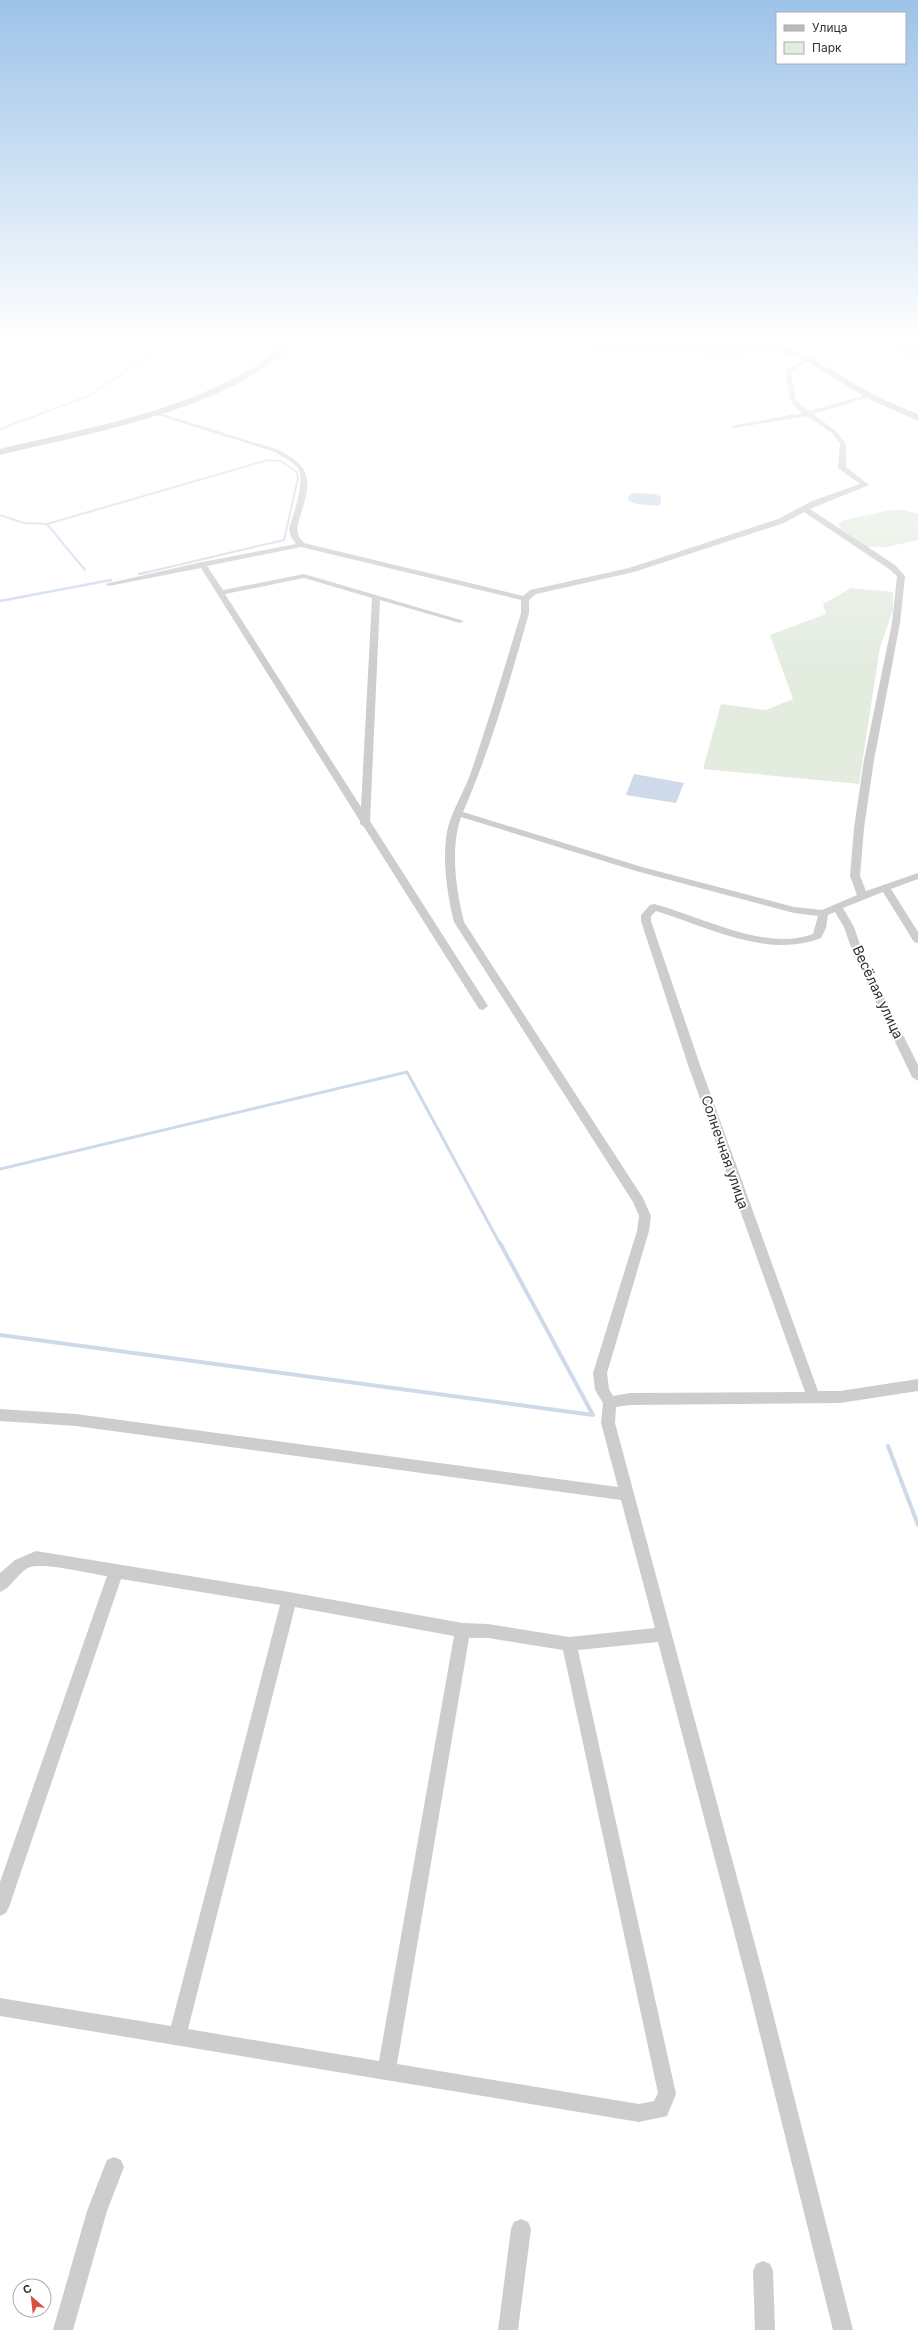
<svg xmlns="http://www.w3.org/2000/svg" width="918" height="2330" font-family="Inter,sans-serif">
<rect width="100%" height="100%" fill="#fff"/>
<!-- green -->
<g fill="#e4ece0">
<polygon points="511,340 738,340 767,347 731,362 689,353 648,350 647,355 620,354"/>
<polygon points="899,340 918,340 918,362 888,347"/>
<polygon points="891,510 905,510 918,514 918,540 887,547 867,547 841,529 838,524 844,520"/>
<polygon points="851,588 893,592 893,610 880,647 859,784 703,769 721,704 766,710 793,699 770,635 826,614 823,604"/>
</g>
<!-- water -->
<g fill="#cedaea">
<polygon points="632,493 655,494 661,497 661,503 658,506 637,504 629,501 628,497"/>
<polygon points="634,774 684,783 676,803 626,795"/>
</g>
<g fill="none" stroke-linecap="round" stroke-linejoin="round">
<!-- stream-far3 -->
<g stroke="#cedaea" stroke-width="2">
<polyline points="0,429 88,396 151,355 148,340"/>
<polyline points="0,515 24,523 47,524 268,460 281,461 297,472 298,478 284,540 144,573"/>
<polyline points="47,524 85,570"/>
</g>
<!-- stream-far2 -->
<g stroke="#cedaea" stroke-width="2.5">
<polyline points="139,574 148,572"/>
<polyline points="0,601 111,580"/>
</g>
<!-- stream-far1 -->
<polyline stroke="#cedaea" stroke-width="3" points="0,1169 407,1072 500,1244"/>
<!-- stream -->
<g stroke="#cedaea" stroke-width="4">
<polyline points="0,1335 593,1415 500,1243"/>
<polyline points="888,1446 918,1525"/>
</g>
<!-- street -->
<g fill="#cdcdcd" fill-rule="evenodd">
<path d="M809,357L812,359L811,360L791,372L796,400L809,411L870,394L873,396L813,414L836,431L846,444V467L869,485L810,509L895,565L905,576L900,623L874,760L864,828L860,876L866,891L918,873V879L891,889L918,932V943L914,942L883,892L843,908L854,927L864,956L918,1065V1081L912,1077L854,956L844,927L835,912L828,915L826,928L821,938C767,959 708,927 656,911L651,916V921L700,1065L818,1391H840L918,1379V1391L840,1403L630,1405L616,1407L615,1423L764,1978L853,2330H833L746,1978L658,1642L578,1650L676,2094L667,2116L639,2122L0,2016V1998L171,2026L280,1605L121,1579L9,1907L6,1913L0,1916V1882L107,1576C91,1574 40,1561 28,1568C17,1574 11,1588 0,1592V1573L15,1560L36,1551L289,1592L463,1623L488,1624L569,1637L655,1628L621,1500L76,1426L0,1421V1409L76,1414L618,1487L601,1423L603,1403L595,1390L593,1373L637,1231L639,1216L633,1202L454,922C447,894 442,860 447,832C451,812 463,794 470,775C488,722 505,667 521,613V600L301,547L207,566L223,590L304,574L464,621L460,623L380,600L370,821L488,1006L483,1010L479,1009L364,827L360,824V821L201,568L109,586L105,584L202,562L296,544L291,537L289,529C293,515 306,480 298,468C292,461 282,457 275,452L151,413L156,412L279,450C322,472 306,490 297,529L299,537L304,543L523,596L530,590L629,568L675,553L778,519L812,501L860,484L838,468L840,444L832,433L807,416L734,428L731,426L802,413C787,403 788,387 785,371ZM804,512L889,569L897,576L892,623L864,760L854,828L850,876L857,895L822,910L794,907L642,867L463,812C491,748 510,680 529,613V600L536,594L634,572L784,523ZM304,578L372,598L361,807L225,594ZM461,817L636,871L794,913L818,916L813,934C765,952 701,916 654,904L650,905L641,915V921L688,1065L805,1392L630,1393L613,1396L609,1389L607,1373L649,1231L651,1216L643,1198L464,922C456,889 450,850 461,817ZM295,1607L454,1636L379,2061L188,2029ZM469,1638H488L563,1650L658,2093L654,2101L639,2104L397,2064Z"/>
<polygon points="114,2157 121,2160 124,2167 107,2211 73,2330 53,2330 87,2211 107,2160"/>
<polygon points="521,2219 528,2222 531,2229 518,2330 498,2330 511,2229 514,2222"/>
<polygon points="763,2261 770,2264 773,2271 775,2330 755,2330 753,2271 756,2264"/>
</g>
<!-- secondary -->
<g fill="#bababa" fill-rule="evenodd">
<path d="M287,340H297C237,408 86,434 0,455V449C87,428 180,413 257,365C268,358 277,348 287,340Z"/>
<path d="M746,340C794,340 833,373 873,394C888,402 903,408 918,414V421L867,398L806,361Z"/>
</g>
</g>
<!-- sky -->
<linearGradient id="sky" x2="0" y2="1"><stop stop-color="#9dc3e9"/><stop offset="0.51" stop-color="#fff"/><stop offset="1" stop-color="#fff" stop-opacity="0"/></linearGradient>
<rect width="918" height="666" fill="url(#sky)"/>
<g text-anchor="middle" stroke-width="4" stroke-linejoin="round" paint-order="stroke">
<!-- street labels -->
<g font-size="14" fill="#303030" stroke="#fff">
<text transform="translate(878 992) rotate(65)" y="5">Весёлая улица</text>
<text transform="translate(725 1152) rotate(71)" y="5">Солнечная улица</text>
</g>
</g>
<!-- legend -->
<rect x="776" y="12" width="130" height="52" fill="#ffffff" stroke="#acacac"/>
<rect x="784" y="25" width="20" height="6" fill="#bababa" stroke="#acacac"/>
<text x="812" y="32" font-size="12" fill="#303030">Улица</text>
<rect x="784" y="42" width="20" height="12" fill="#e4ece0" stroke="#acacac"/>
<text x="812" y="52" font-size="12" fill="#303030">Парк</text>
<!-- north arrow -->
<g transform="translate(32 2298) rotate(332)"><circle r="19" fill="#ffffff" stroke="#acacac"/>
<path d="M0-3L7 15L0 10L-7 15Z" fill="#d65043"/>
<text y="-6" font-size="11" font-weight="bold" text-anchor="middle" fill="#303030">С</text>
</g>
</svg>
